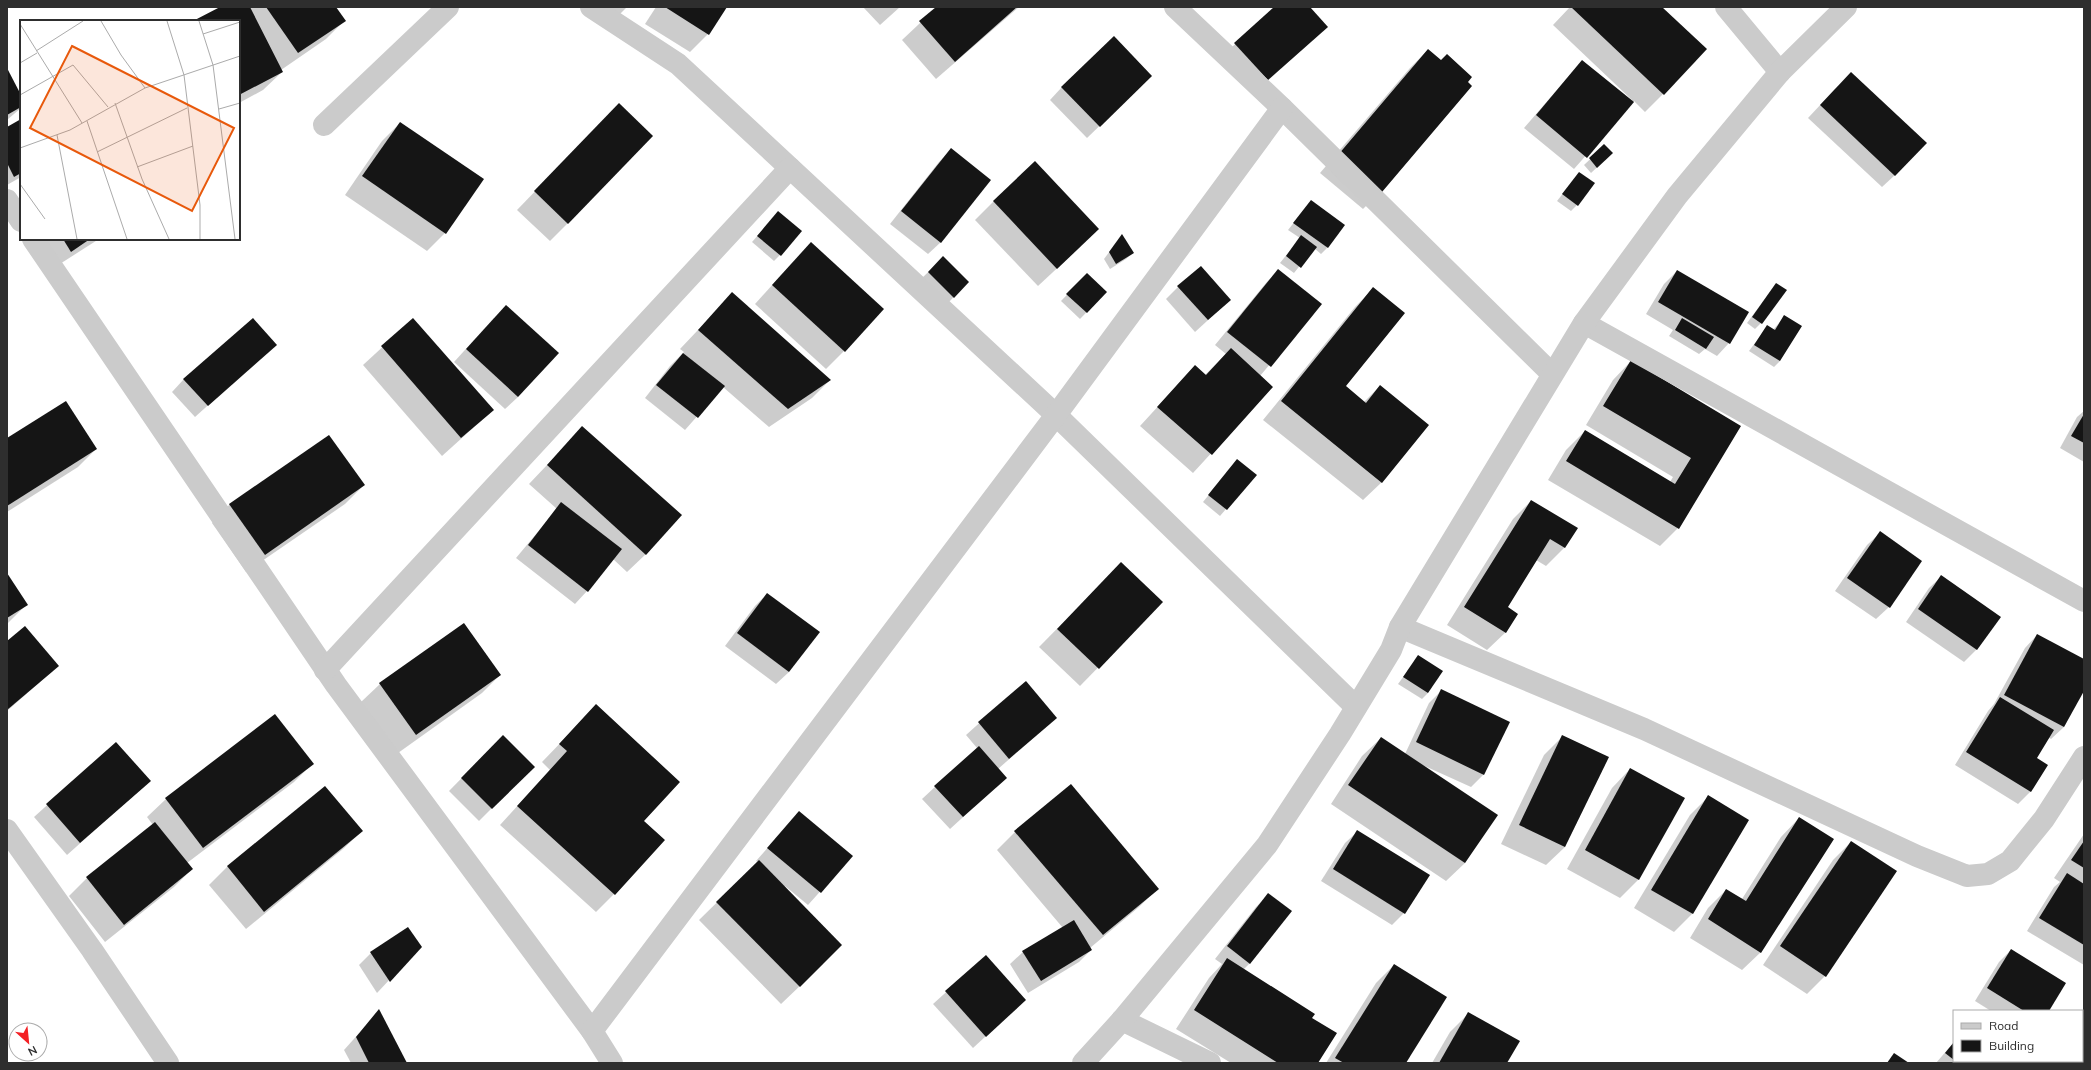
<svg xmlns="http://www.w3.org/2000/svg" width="2091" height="1070" font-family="Mulish,sans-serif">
<rect width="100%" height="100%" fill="#fff"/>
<!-- shadow -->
<g fill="#0003">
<polygon points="222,7 335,7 344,21 326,39 281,70 282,72 263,90 239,103 239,21 195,21"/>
<polygon points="608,7 627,7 619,15"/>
<polygon points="656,7 726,7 708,34 690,52 645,24"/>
<polygon points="863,7 900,7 880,25"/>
<polygon points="937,7 1019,7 936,79 902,40"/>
<polygon points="1276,7 1308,7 1327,27 1255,92 1222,56"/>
<polygon points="1570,7 1661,7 1663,94 1645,112 1634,101 1574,169 1524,128 1582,61 1631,101 1632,100 1553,25"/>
<polygon points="1428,50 1441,61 1381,191 1363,209 1320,173 1410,68"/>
<polygon points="7,70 21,97 21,108 7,120"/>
<polygon points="1838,86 1895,175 1882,187 1808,118"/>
<polygon points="1062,87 1139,88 1087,138 1050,100"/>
<polygon points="21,120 21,177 7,185 7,128"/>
<polygon points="400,123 445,233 427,251 345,195 382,141"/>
<polygon points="601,123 568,223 550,241 517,210"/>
<polygon points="1604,146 1606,159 1591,173 1584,165"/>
<polygon points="951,150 941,242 928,254 890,224 939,162"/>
<polygon points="1579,173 1577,205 1571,211 1557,201"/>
<polygon points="994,201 1080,247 1038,286 975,220"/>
<polygon points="1311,201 1327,248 1321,254 1314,248 1294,273 1280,263 1300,238 1288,230"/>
<polygon points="778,212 780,255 774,261 752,242"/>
<polygon points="1122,235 1133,253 1126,259 1110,269 1104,259"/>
<polygon points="33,239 99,239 52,269"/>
<polygon points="943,258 968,282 948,303 922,278"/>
<polygon points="793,262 844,351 826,369 755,304"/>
<polygon points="1278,270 1321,304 1260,376 1272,387 1193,473 1140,426 1195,366 1205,375 1226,354 1215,345 1266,283"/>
<polygon points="1677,271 1729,343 1717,356 1705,349 1699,354 1669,336 1673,330 1646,314 1664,284"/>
<polygon points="1087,274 1106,292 1080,319 1061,301"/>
<polygon points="1776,284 1761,323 1755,329 1747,323"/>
<polygon points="1178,287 1230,300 1195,332 1166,299"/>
<polygon points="1373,289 1344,387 1364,402 1380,386 1382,482 1363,500 1263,420 1355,307"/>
<polygon points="732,294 830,380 812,398 769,427 723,387 685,430 645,398 670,366 684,352 680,349"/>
<polygon points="1784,317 1780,361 1774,367 1749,351 1767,327 1773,330"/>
<polygon points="494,318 518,397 505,409 454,362"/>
<polygon points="413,319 493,410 442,456 363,365"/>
<polygon points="275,345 195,417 172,392 184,379"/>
<polygon points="1631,361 1740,426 1678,528 1660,546 1548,480 1566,450 1585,431 1670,482 1673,477 1586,425 1613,380"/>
<polygon points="2084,411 2084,462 2060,448 2077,417"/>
<polygon points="583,427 646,554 627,572 613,559 587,591 575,604 516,558 557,509 529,484"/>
<polygon points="7,440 96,449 78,467 7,512"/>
<polygon points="1237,460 1255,475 1220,516 1203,502"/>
<polygon points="364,485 345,504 246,572 212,523 230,504"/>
<polygon points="1531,501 1576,528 1564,548 1546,566 1536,560 1506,607 1506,632 1487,650 1447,625 1513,519"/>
<polygon points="1880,533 1889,607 1876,619 1835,591 1867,545"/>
<polygon points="7,575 26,605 7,624"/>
<polygon points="1942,576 2000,617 1976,650 1964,662 1906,622 1929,588"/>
<polygon points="1103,582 1162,602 1080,686 1039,647"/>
<polygon points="767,594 789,672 776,684 725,646 755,606"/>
<polygon points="464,624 500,675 482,693 398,753 361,702 380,684"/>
<polygon points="2037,635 2084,661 2084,689 2064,727 2051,739 2048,737 2035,758 2031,791 2018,804 1955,765 1988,711 1994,704 2025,648"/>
<polygon points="7,642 58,666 7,711"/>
<polygon points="1418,657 1428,693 1422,699 1398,684"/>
<polygon points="1025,682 1056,718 998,769 1006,778 950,829 922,799 977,748 966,735"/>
<polygon points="1442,690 1483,775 1471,787 1418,763 1496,815 1465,863 1446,881 1331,804 1362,756 1381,738 1405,754 1429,703"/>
<polygon points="596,706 643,821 614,894 596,912 500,825 550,770 542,762"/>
<polygon points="275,715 312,764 294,782 187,863 192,869 174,887 105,942 69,896 87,878 153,825 147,817 166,799"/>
<polygon points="503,736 533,767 479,821 449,791"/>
<polygon points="1563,736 1608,758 1565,847 1546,865 1501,844 1544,755"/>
<polygon points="116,743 150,781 67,855 34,817"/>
<polygon points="1630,769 1684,798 1638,880 1620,898 1567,869 1612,788"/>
<polygon points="325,787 362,831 343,849 246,929 209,885 227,867"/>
<polygon points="1708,797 1748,820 1692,914 1674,932 1634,908 1690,815"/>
<polygon points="799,812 852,856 808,905 785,886 784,887 823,964 781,1004 699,920 758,862 756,861"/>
<polygon points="1799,818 1761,952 1742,970 1690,938 1708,908 1726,890 1742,899 1781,837"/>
<polygon points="1358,831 1404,913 1392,925 1321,881 1345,843"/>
<polygon points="1015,832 1158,888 1139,907 1090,948 1091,950 1079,962 1028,993 1010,964 1023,952 1063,928 997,850"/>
<polygon points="2084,834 2084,965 2027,931 2054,887 2060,882 2054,878"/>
<polygon points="1851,842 1825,976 1807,994 1763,965 1833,860"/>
<polygon points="1268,895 1250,963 1243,970 1311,1018 1316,1063 1231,1063 1176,1029 1209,978 1222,964 1215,959 1256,907"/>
<polygon points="420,947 377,993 359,965 371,953"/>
<polygon points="2011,950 2048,1011 1991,1011 1975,1001 1999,962"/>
<polygon points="986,956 1012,1012 973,1048 933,1004"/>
<polygon points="1394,965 1405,1063 1326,1063 1376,983"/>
<polygon points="379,1011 406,1063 351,1063 344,1050"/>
<polygon points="1468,1014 1506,1063 1432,1063 1450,1032"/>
<polygon points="1954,1042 1954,1061 2008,1061 2007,1063 1936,1063"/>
</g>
<!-- building -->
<g fill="#151515">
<polygon points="220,7 250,7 283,72 239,95 239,21 193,21"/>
<polygon points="266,7 336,7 346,21 298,53"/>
<polygon points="665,7 727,7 709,35"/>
<polygon points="936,7 1017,7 955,62 919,21"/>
<polygon points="1274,7 1310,7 1328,27 1268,80 1234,43"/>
<polygon points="1571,7 1662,7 1707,49 1664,95"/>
<polygon points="1114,36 1152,76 1100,127 1061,87"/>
<polygon points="1428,49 1441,60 1447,54 1472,77 1468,82 1472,86 1382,192 1338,155"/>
<polygon points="1582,60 1634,102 1587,158 1536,115"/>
<polygon points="7,68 21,95 21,107 7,115"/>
<polygon points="1851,72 1927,143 1895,176 1820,105"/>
<polygon points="619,103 653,136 568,224 534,191"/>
<polygon points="21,119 21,173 14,177 7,163 7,127"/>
<polygon points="400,122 484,179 446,234 362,176"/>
<polygon points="1604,144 1613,153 1597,168 1589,158"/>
<polygon points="951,148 991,180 941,243 901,211"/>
<polygon points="1035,161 1099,229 1057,269 993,201"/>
<polygon points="1579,172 1595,183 1578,206 1562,194"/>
<polygon points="1311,200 1345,225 1328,248 1293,223"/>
<polygon points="778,211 802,231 781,256 757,236"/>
<polygon points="1122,234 1134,253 1116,264 1109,252"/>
<polygon points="1301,235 1317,247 1301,268 1286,256"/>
<polygon points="63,239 90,239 71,252"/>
<polygon points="811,242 884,309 845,352 772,285"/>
<polygon points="943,256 969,282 954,298 928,272"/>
<polygon points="1201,266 1231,300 1208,320 1177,286"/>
<polygon points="1278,269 1322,304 1271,367 1227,332"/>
<polygon points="1677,270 1749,312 1730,344 1658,302"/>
<polygon points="1087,273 1107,292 1087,313 1066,294"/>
<polygon points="1776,283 1787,290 1762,324 1752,317"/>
<polygon points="1373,287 1405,313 1346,386 1366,403 1380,385 1429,425 1382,483 1281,401"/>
<polygon points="732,292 831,380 788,409 698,330"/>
<polygon points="506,305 559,353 518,397 466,349"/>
<polygon points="1784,315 1802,326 1780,361 1754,345 1767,325 1775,330"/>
<polygon points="253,318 277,345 208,406 183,379"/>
<polygon points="413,318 494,410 461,438 381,346"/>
<polygon points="1682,318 1714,337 1706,349 1675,330"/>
<polygon points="1231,348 1273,387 1212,455 1157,407 1195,365 1206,375"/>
<polygon points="683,353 725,386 698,418 656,385"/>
<polygon points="1631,360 1741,426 1679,529 1566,461 1585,430 1675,484 1691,458 1603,406"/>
<polygon points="66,401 97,449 7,506 7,438"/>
<polygon points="2084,414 2084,443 2071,436"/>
<polygon points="582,426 682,515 646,555 547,465"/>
<polygon points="329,435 365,485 265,555 229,504"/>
<polygon points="1237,459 1257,475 1227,510 1208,495"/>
<polygon points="1531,500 1578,528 1565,548 1550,539 1508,607 1518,614 1506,633 1464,607"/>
<polygon points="561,502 622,549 588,592 528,545"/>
<polygon points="1880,531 1922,561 1890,608 1847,578"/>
<polygon points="1121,562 1163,602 1099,669 1057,629"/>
<polygon points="7,573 28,605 7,618"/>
<polygon points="1941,575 2001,617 1977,650 1918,609"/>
<polygon points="767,593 820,632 789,672 737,633"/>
<polygon points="464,623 501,675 416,735 379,683"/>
<polygon points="25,626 59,666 7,710 7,641"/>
<polygon points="2037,634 2084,659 2084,691 2064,727 2004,695"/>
<polygon points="1418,655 1443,671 1428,693 1403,677"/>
<polygon points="1026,681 1057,718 1009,759 978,722"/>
<polygon points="1441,689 1510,722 1484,775 1416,742"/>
<polygon points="2000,697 2054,730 2037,758 2048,765 2031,792 1966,752"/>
<polygon points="596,704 680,782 644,821 665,840 615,895 517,806 567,751 559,744"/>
<polygon points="275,714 314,764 203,848 165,798"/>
<polygon points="503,735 535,767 492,809 461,778"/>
<polygon points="1562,735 1609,757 1565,847 1519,825"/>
<polygon points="1381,737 1498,815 1465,863 1348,785"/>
<polygon points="116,742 151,781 80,843 46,804"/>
<polygon points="979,746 1007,778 963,817 934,786"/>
<polygon points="1630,768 1685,798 1639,880 1585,850"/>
<polygon points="1071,784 1159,889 1103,935 1014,831"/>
<polygon points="325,786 363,831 264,912 227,866"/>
<polygon points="1708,795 1749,820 1693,914 1651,890"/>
<polygon points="799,811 853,856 821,893 767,848"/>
<polygon points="1799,817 1834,839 1761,953 1708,919 1726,889 1746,901"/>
<polygon points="155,822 193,869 124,925 86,877"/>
<polygon points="1357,830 1430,875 1405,914 1333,869"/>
<polygon points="1851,841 1897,871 1826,977 1780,946"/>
<polygon points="2084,841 2084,868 2071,860"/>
<polygon points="759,860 842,945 800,987 716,902"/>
<polygon points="2067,873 2084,884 2084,945 2039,918"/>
<polygon points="1268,893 1292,911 1250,964 1227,946"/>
<polygon points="1074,920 1092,950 1041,981 1022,951"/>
<polygon points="408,927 422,947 390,982 370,952"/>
<polygon points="2011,949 2066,983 2049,1011 2024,1011 1987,988"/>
<polygon points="986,955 1026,1000 986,1037 945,991"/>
<polygon points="1227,958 1315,1014 1312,1018 1337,1033 1318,1063 1278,1063 1194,1010"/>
<polygon points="1394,964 1447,997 1406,1063 1344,1063 1335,1058"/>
<polygon points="379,1009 407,1063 369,1063 356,1037"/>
<polygon points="1468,1012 1520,1041 1507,1063 1439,1063"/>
<polygon points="1954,1042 1954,1060 1945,1053"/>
<polygon points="1894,1053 1909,1063 1887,1063"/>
<polygon points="1955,1061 2010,1061 2008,1063 1957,1063"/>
<polygon points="2042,1061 2054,1061 2057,1063 2040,1063"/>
</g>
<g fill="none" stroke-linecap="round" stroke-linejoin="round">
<!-- minor -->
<g stroke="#cbcbcb" stroke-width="22">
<polyline points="591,7 678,64 1056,415 1356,707"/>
<polyline points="1175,7 1282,108 1552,374"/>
<polyline points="1726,7 1780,72"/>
<polyline points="324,125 448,7"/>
<polyline points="7,200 21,221"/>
<polyline points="33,239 336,685 592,1031 612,1063"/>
<polyline points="1584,323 2084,601"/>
<polyline points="1400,627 1644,729 1917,856 1967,876 1988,874 2010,861 2044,819 2084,757"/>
<polyline points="325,670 790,168"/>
<polyline points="7,830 92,950 168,1063"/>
<polyline points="1122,1020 1210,1063"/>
<polyline points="592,1031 1056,415 1282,108"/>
<polyline points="1083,1063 1122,1020 1267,845 1340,734 1391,650 1400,627 1584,323 1677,196 1780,72 1846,7"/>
</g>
</g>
<!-- overview -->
<g transform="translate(20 20)">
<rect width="220" height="220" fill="#fff"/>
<path fill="none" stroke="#ababab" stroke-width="1" d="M81,1L101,35L125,68M147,1L164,55L180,185V219M179,1L193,45L215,219M0,4L62,103M183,14L220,2M16,31L63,1M0,43L17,33M0,75L53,45L88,87M95,83L122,159L149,219M199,89L220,83M67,101L107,219M37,115L57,219M0,128L50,110L125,68L220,36M77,132L167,88M117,147L173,126M0,164L25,199"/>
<path fill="#e8590c" fill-opacity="0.15" stroke="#e8590c" stroke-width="2" d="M52,26L214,108L172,191L10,108Z"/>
<rect width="220" height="220" fill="none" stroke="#2e2e2e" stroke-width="2"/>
</g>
<!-- border -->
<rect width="2091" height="1070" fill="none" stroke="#2e2e2e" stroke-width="16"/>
<!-- legend -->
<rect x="1953" y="1010" width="130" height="52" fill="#ffffff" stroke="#ababab"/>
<rect x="1961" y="1023" width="20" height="6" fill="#cbcbcb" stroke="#ababab"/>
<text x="1989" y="1030" font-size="12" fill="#2e2e2e">Road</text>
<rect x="1961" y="1040" width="20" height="12" fill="#151515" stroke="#ababab"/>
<text x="1989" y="1050" font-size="12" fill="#2e2e2e">Building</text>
<!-- north arrow -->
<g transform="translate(28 1042) rotate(153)"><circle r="19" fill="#ffffff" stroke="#ababab"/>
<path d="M0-3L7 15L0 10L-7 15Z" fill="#f32125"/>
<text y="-6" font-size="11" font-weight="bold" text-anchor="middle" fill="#2e2e2e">N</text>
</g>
</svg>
